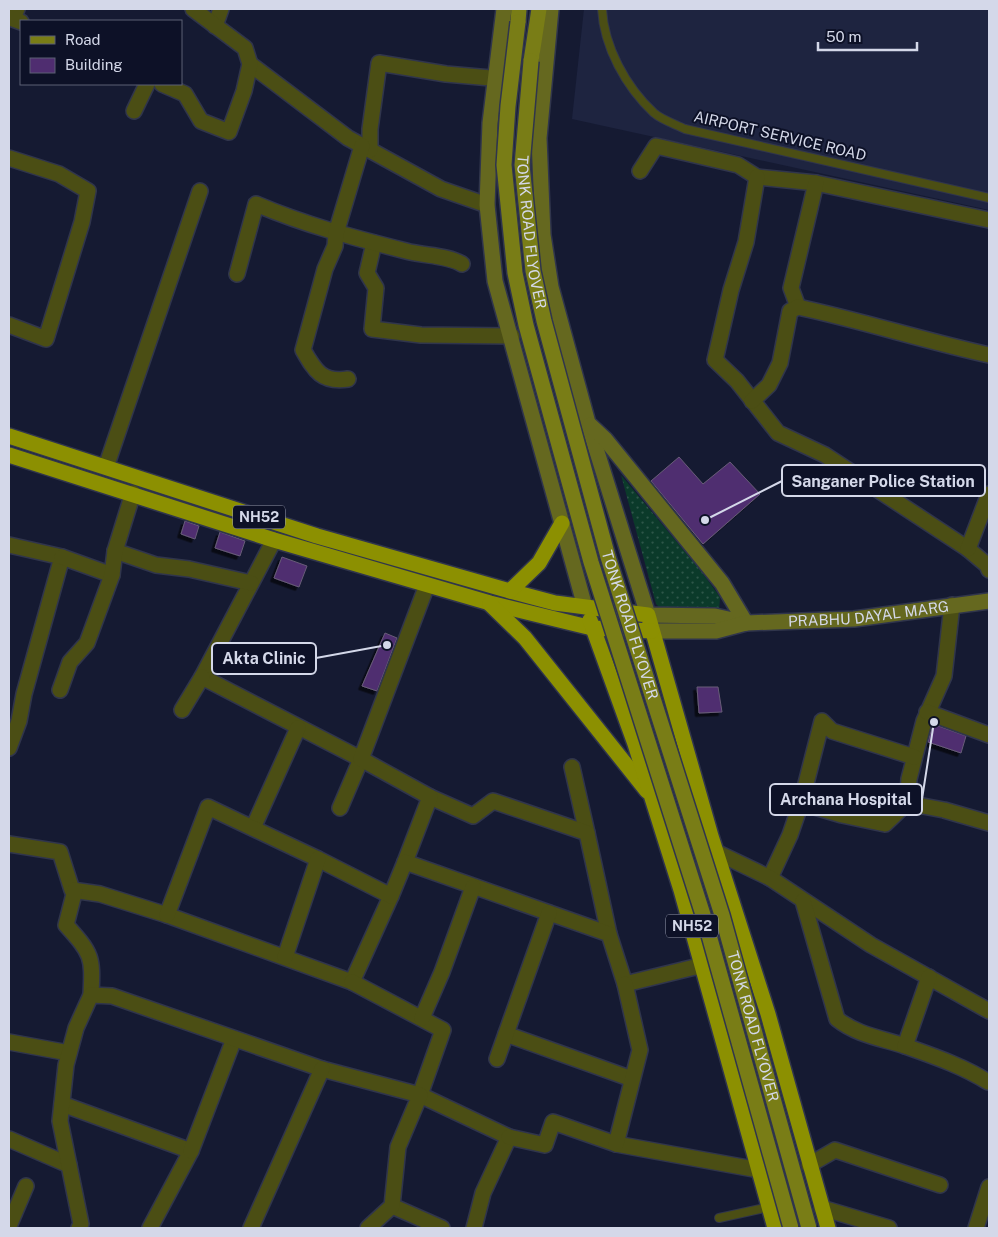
<svg xmlns="http://www.w3.org/2000/svg" width="998" height="1237" font-family="'Public Sans',sans-serif">
<defs>
<pattern id="garden-dots" width="8" height="8" patternUnits="userSpaceOnUse" patternTransform="scale(1.25)"><rect width="8" height="8" fill="#0b3a2a"/><path d="M2 2h.1M6 6h.1" fill="none" stroke="#2e5649" stroke-width="1.8" stroke-linecap="round"/></pattern>
<filter id="shadow"><feDropShadow dx="-3.5" dy="3.5" stdDeviation="0" flood-color="#0009"/></filter>
</defs>
<rect width="100%" height="100%" fill="#151a32"/>
<!-- built -->
<polygon fill="#1e2440" points="584,9 989,9 989,210 572,119"/>
<!-- garden -->
<polygon fill="url(#garden-dots)" points="621,475 701,571 720,597 719,612 663,611 656,604"/>
<!-- building -->
<g fill="#4f2d70" stroke="#685c78" filter="url(#shadow)">
<polygon points="679,457 703,484 730,462 760,494 703,544 651,481"/>
<polygon points="185,521 199,526 195,539 181,534"/>
<polygon points="220,532 245,541 240,556 215,548"/>
<polygon points="282,557 307,566 299,587 274,578"/>
<polygon points="385,633 397,638 377,691 362,686"/>
<polygon points="697,687 718,687 722,712 699,713"/>
<polygon points="933,724 966,736 961,753 928,742"/>
</g>
<g fill="none" stroke-linecap="round" stroke-linejoin="round">
<!-- lane casing -->
<g stroke="#30354c" stroke-width="10">
<g id="lane">
<path d="M602,9C604,47 626,87 654,113C662,120 675,124 685,129L989,198"/>
<polyline points="719,1218 769,1207"/>
</g>
</g>
<!-- street casing -->
<g stroke="#30354c" stroke-width="18">
<g id="street">
<polyline points="17,9 13,19 21,22"/>
<polyline points="215,26 221,9"/>
<polyline points="250,64 348,138 441,189 487,205"/>
<polyline points="162,84 185,94 201,121 229,132 244,91 250,64 245,48 193,9"/>
<polyline points="134,111 147,84"/>
<polyline points="370,150 370,129 379,63 446,74 491,78"/>
<polyline points="9,158 59,174 88,191 82,222 46,339 9,325"/>
<polyline points="640,171 656,146 738,165 757,177 816,183 989,220"/>
<polyline points="757,177 746,242 731,290 715,360 737,381 778,433 825,455 968,549 987,565 989,570"/>
<polyline points="374,243 367,273 376,288 372,329 421,335 512,336"/>
<path d="M237,274L256,204C305,225 355,238 406,251C424,256 447,255 462,264"/>
<polyline points="798,307 791,288 816,183"/>
<path d="M348,379C322,383 315,371 303,350L325,269L335,246L336,233L362,146"/>
<path d="M752,401L769,385L780,363L790,311L798,307C863,321 925,341 989,355"/>
<polyline points="106,467 200,191"/>
<polyline points="274,540 202,677 361,759 340,808"/>
<polyline points="9,545 62,557 24,694 19,721 9,748"/>
<polyline points="968,549 989,494"/>
<polyline points="115,551 156,565 189,569 251,583"/>
<polyline points="62,557 112,575"/>
<polyline points="952,605 944,676 924,721 909,779 907,803 944,810 989,823"/>
<polyline points="60,690 70,662 87,643 112,575 115,551 133,493"/>
<polyline points="182,710 202,677"/>
<polyline points="927,712 989,735"/>
<polyline points="572,767 587,833"/>
<polyline points="430,797 473,816 493,801 587,833 609,934"/>
<polyline points="801,803 822,721 832,731 914,757"/>
<polyline points="253,828 298,728"/>
<polyline points="9,844 60,852 72,890 100,894 167,915 352,982 391,896"/>
<polyline points="405,862 430,797 361,759 427,585"/>
<polyline points="770,878 790,835 801,803 842,815 885,824 907,803"/>
<polyline points="684,887 716,852 770,878 871,945 989,1011"/>
<path d="M75,890L66,925C92,954 93,956 91,995"/>
<path d="M803,901L837,1019C857,1035 881,1038 905,1046C933,1056 963,1066 988,1082"/>
<polyline points="167,915 208,807 318,859 391,896 405,862 609,934 625,984 695,967 704,969"/>
<polyline points="285,957 318,859"/>
<polyline points="352,982 443,1030 420,1095 509,1137 483,1193 474,1228"/>
<polyline points="422,1018 442,972 473,887"/>
<polyline points="506,1034 632,1079"/>
<polyline points="9,1042 69,1053"/>
<polyline points="905,1046 929,977"/>
<polyline points="497,1059 549,913"/>
<polyline points="62,1104 191,1151 150,1228"/>
<polyline points="509,1137 545,1145 553,1122 616,1144 759,1170"/>
<polyline points="9,1139 69,1165"/>
<polyline points="616,1144 640,1050 625,984"/>
<polyline points="191,1151 234,1039"/>
<polyline points="809,1165 835,1150 940,1185"/>
<polyline points="392,1206 442,1228"/>
<polyline points="822,1208 889,1228"/>
<polyline points="9,1226 26,1186"/>
<polyline points="79,1228 81,1224 60,1121 66,1065 76,1028 91,995 112,996 322,1069 420,1095 398,1147 392,1206 368,1228"/>
<polyline points="251,1228 322,1069"/>
<polyline points="976,1228 989,1187"/>
</g>
</g>
<!-- secondary casing -->
<g stroke="#30354c" stroke-width="18">
<g id="secondary">
<polyline points="504,9 490,123 487,205 495,281 585,607"/>
<polyline points="551,9 539,138 543,235 551,287 588,423 648,615 715,616 746,623"/>
<polyline points="590,425 605,439 722,583 746,623"/>
<path id="s1" d="M652,631H716L746,623L854,619L989,601"/>
</g>
</g>
<!-- primary casing -->
<g stroke="#30354c" stroke-width="18">
<g id="primary">
<polyline points="518,22 519,9"/>
<polyline points="531,61 539,9"/>
</g>
</g>
<!-- highway casing -->
<g stroke="#30354c" stroke-width="18">
<g id="highway">
<polyline points="9,436 317,536 510,591 555,603 648,615 711,836 768,1014 828,1228"/>
<polyline points="9,455 274,540 490,603 592,628 652,631"/>
<polyline points="510,591 539,563 562,523"/>
<polyline points="490,604 525,638 647,791"/>
<polyline points="590,620 635,744 681,890 775,1228"/>
</g>
</g>
<!-- lane -->
<use href="#lane" stroke="#4b4e14" stroke-width="8"/>
<!-- street -->
<use href="#street" stroke="#4b4e14" stroke-width="15"/>
<!-- secondary -->
<use href="#secondary" stroke="#65681f" stroke-width="15"/>
<!-- primary -->
<use href="#primary" stroke="#797d16" stroke-width="15"/>
<!-- highway -->
<use href="#highway" stroke="#8c9001" stroke-width="15"/>
<!-- primary-bridge casing -->
<g stroke="#30354c" stroke-width="18" stroke-linecap="butt">
<g id="primary-bridge">
<polyline points="518,22 508,106 504,165 515,273 526,325 591,562 705,921 791,1228"/>
<path id="s2" d="M531,61L522,165L533,271L544,321L608,557L722,915L809,1228"/>
</g>
</g>
<!-- primary-bridge -->
<use href="#primary-bridge" stroke="#797d16" stroke-width="15"/>
</g>
<g text-anchor="middle" stroke-width="4" stroke-linejoin="round" paint-order="stroke">
<!-- shield labels -->
<g fill="#0d1127" stroke="#989caf" stroke-width="1">
<rect x="233" y="505.5" width="52" height="23" rx="4"/>
<rect x="666" y="914.5" width="52" height="23" rx="4"/>
</g>
<g font-size="14" font-weight="bold" fill="#d4d8e9">
<text x="259" y="522">NH52</text>
<text x="692" y="931">NH52</text>
</g>
<!-- street labels -->
<g font-size="15" fill="#d4d8e9" stroke="#0d1127">
<text transform="translate(780 136) rotate(13)" y="5">AIRPORT SERVICE ROAD</text>
<text dy="5" stroke="none"><textPath href="#s2" startOffset="172">TONK ROAD FLYOVER</textPath></text>
<text dy="5" stroke="none"><textPath href="#s1" startOffset="218">PRABHU DAYAL MARG</textPath></text>
<text dy="5" stroke="none"><textPath href="#s2" startOffset="578">TONK ROAD FLYOVER</textPath></text>
<text dy="5" stroke="none"><textPath href="#s2" startOffset="998">TONK ROAD FLYOVER</textPath></text>
</g>
</g>
<!-- callouts -->
<path fill="none" stroke="#d4d8e9" stroke-width="2" d="M705 520L782 481M387 645L316 658M934 722L922 799"/>
<g fill="#d4d8e9" stroke="#0d1127" stroke-width="2">
<circle cx="705" cy="520" r="5"/>
<circle cx="387" cy="645" r="5"/>
<circle cx="934" cy="722" r="5"/>
</g>
<g fill="#0d1127" stroke="#d4d8e9" stroke-width="2">
<rect x="782" y="465" width="203" height="31" rx="5"/>
<rect x="212" y="643" width="104" height="31" rx="5"/>
<rect x="770" y="784" width="152" height="31" rx="5"/>
</g>
<g font-size="16" text-anchor="middle" font-weight="bold" fill="#d4d8e9">
<text x="883" y="487">Sanganer Police Station</text>
<text x="264" y="664">Akta Clinic</text>
<text x="846" y="805">Archana Hospital</text>
</g>
<!-- border -->
<rect width="998" height="1237" fill="none" stroke="#d4d8e9" stroke-width="20"/>
<!-- legend -->
<rect x="20" y="20" width="162" height="65" fill="#0d1127" stroke="#5d6175"/>
<rect x="30" y="36" width="25" height="8" fill="#797d16" stroke="#5d6175"/>
<text x="65" y="45" font-size="15" fill="#d4d8e9">Road</text>
<rect x="30" y="58" width="25" height="15" fill="#4f2d70" stroke="#5d6175"/>
<text x="65" y="70" font-size="15" fill="#d4d8e9">Building</text>
<!-- scale -->
<path d="M818 42v8h99v-8" fill="none" stroke="#d4d8e9" stroke-width="2.5"/>
<text x="826" y="42" font-size="15" fill="#d4d8e9" stroke="#0d1127" stroke-width="4" paint-order="stroke">50 m</text>
</svg>
